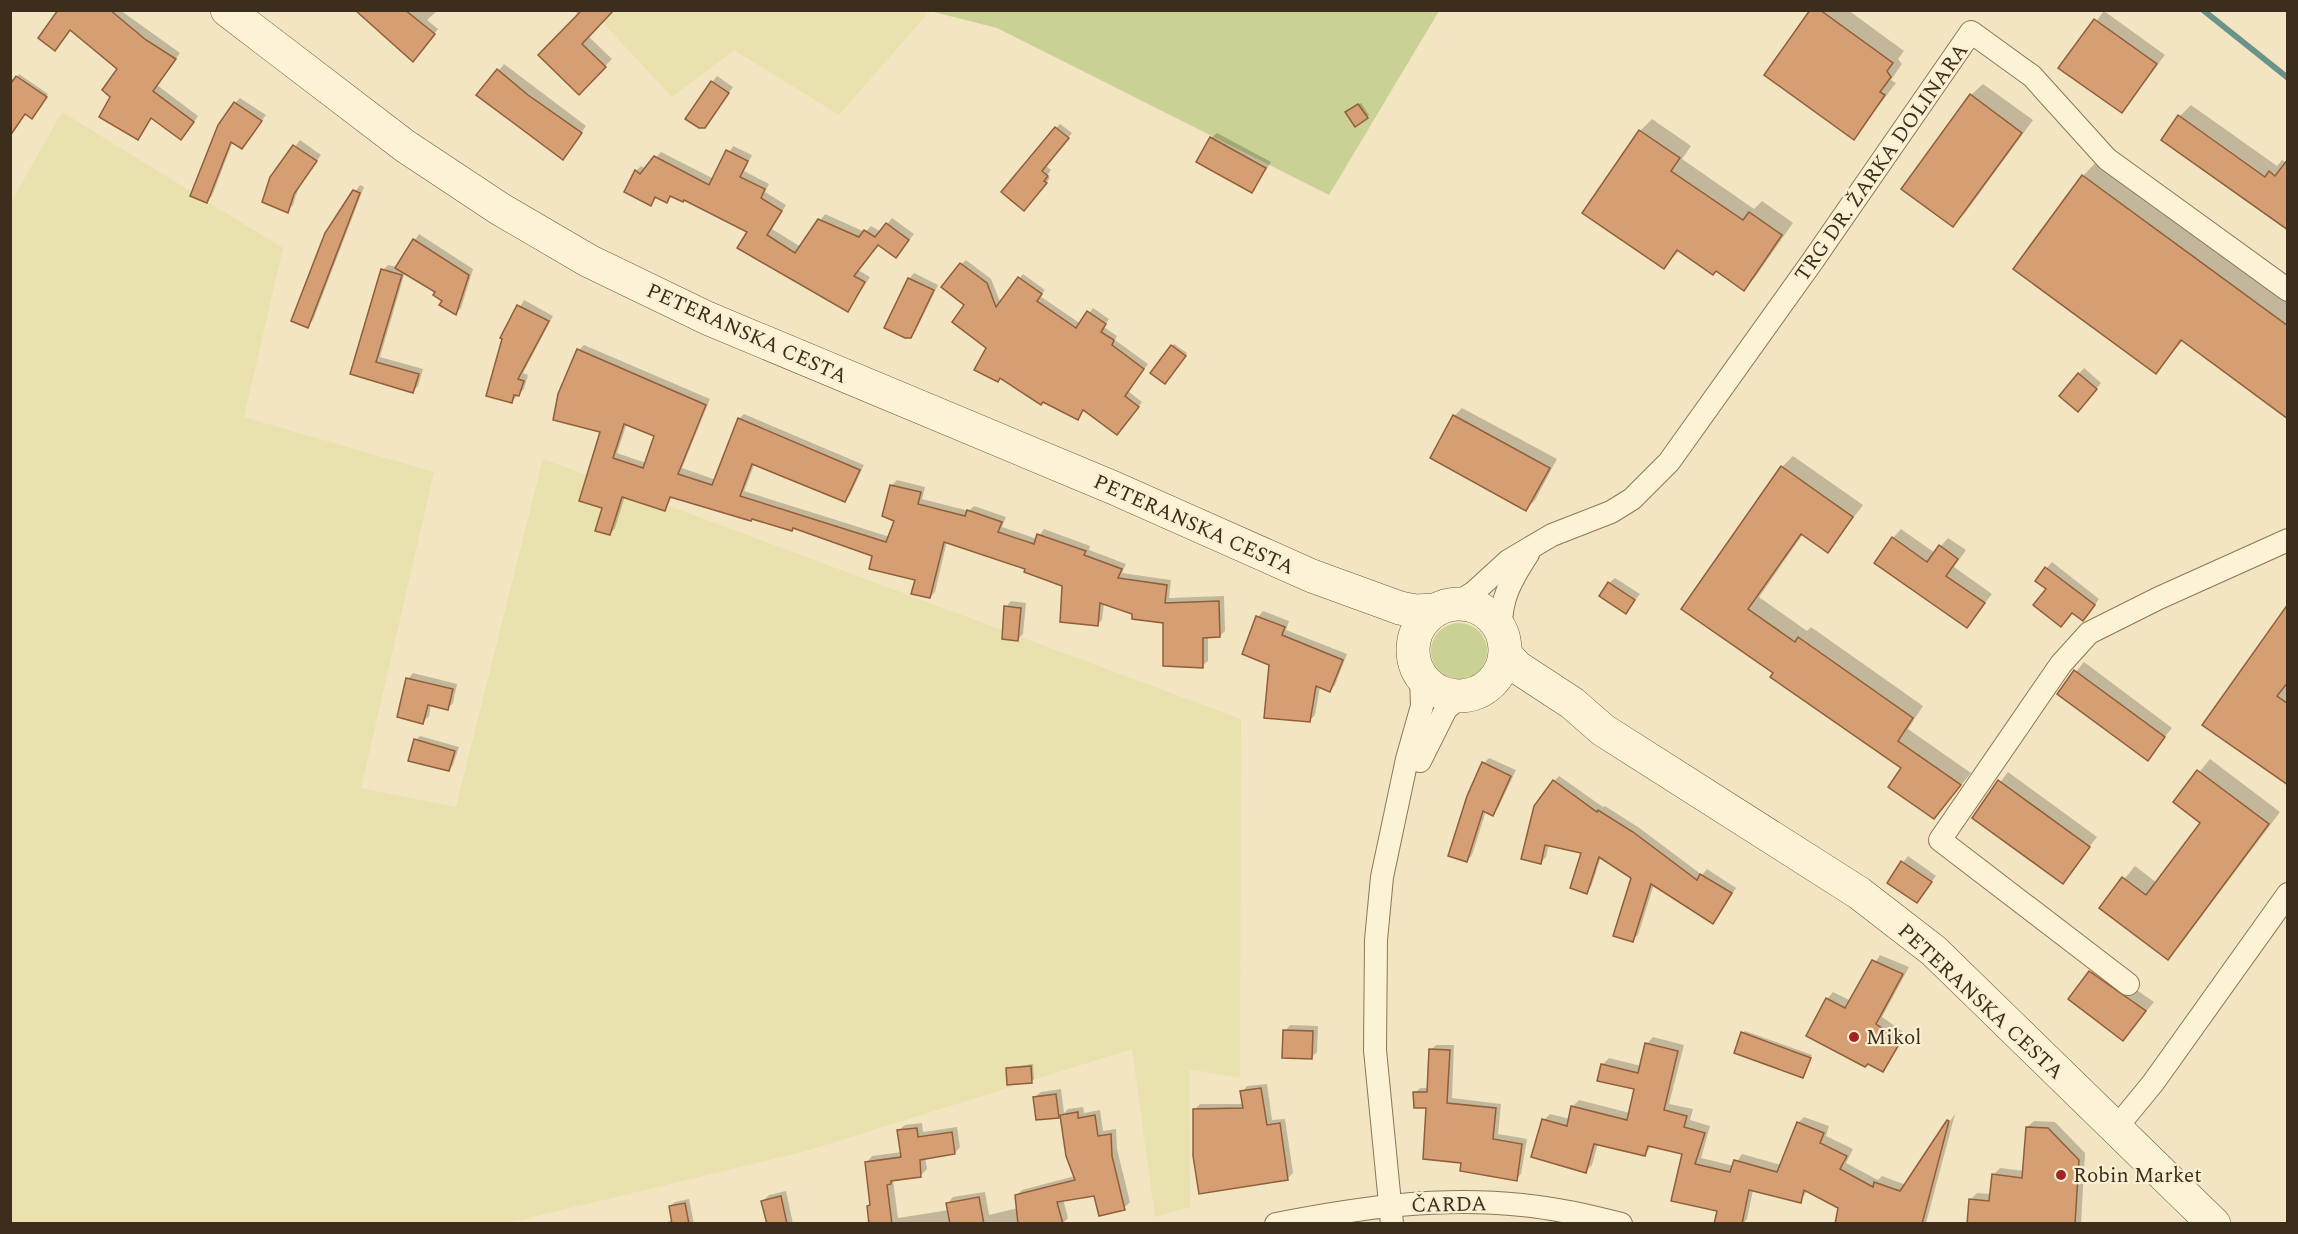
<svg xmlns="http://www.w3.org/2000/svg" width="2298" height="1234" font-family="Spectral,serif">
<rect width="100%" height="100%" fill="#f3e5c1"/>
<!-- farmland -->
<g fill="#e9e1ae">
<polygon points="592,11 930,11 839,115 734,50 672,97"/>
<polygon points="62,112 283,248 244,417 434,472 361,788 456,807 543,459 1241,719 1240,1078 1189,1069 1190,1207 1155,1217 1132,1049 806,1151 508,1223 11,1224 10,204"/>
</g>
<!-- green -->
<g fill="#c9d294">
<polygon points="930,11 1439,11 1329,195 997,28"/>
<circle cx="1459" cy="651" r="28"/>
</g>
<!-- shadow -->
<g fill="#0003" fill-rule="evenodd">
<polygon points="60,10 120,10 180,53 157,85 198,116 186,133 152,117 138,138 112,96 119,69 71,29 60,43"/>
<polygon points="357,10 438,10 427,20 438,29 413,60"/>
<polygon points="574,10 612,10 588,36 612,59 579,93 579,16"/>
<polygon points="1812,10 1848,10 1904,51 1898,59 1902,64 1891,80 1896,83 1854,138"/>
<polygon points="2104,11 2165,55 2122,111 2061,67"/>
<polygon points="504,64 586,126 568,152 478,95"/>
<polygon points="19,74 48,94 35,115 25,112 10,102 10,78 15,80"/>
<polygon points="717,76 733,87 705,126 712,82"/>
<polygon points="1983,84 2033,120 1965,213 1953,225 1971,95"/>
<polygon points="240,98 266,115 242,147 233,141 212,196 207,201 235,103"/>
<polygon points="1361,103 1369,115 1367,117 1349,110"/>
<polygon points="2191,105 2277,166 2282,160 2286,163 2288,228 2180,116"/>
<polygon points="1652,119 1691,146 1682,159 1754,209 1762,201 1793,223 1755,277 1744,289 1680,250 1664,267 1584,212 1640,131"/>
<polygon points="1060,124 1072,133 1045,165 1051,170 1047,176 1050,178 1029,205 1056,128"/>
<polygon points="1217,133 1271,162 1252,192 1211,138"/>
<polygon points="300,140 321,155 299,186 293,205 287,211 272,178"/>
<polygon points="733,146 752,155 744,171 769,184 765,192 786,205 772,229 801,247 825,214 865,232 871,226 881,232 892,218 914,234 901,251 879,243 858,270 870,277 848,310 749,232 673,195 666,201 657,197 651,204 636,171 641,166 646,169 661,152 714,179"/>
<polygon points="2100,158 2288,296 2288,417 2183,340 2156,372 2015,269 2083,176"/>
<polygon points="360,185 364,187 313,320 307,326 326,233"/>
<polygon points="419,234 473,269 461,308 456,313 437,291 405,272 380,357 423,369 418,386 413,391 352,373 383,270 388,265 397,267"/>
<polygon points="966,260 991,279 1001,304 1023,274 1045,290 1040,296 1081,324 1093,308 1109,319 1104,327 1117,336 1115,340 1148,364 1128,391 1142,402 1121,429 1085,409 1077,418 988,347 967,304 961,264"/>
<polygon points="914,273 938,285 916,330 911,336 909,279"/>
<polygon points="524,300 553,316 523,373 528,375 524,389 511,402 502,338"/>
<polygon points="1174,344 1187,353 1167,380 1172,346"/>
<path d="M584,345L710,399L682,468L716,480L739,419L744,414L864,465L850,495L845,500L755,463L744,491L890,537L896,520L892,485L897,480L925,487L922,499L969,511L974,506L1006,517L1002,527L1037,539L1044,529L1090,546L1089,550L1126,564L1122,573L1171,580L1169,598L1224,596L1225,631L1220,636H1208V661L1202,666L1164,622L1104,603L1102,620L1097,625L1063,585L1026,569L947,541L935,592L930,597L917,579L874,555L794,527L672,497L665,509L625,496L615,528L610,534L604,507L602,431L579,350ZM627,423L656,436L646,463L617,453Z"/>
<polygon points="2084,368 2101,383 2083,405 2061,395"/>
<polygon points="1462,408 1557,459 1535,500 1526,509 1454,416"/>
<polygon points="1793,456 1863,505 1828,551 1803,534 1759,597 1807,631 1811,627 1923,706 1908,729 1971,773 1934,818 1903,768 1683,608 1782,467"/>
<polygon points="1901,529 1935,553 1948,538 1966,550 1954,567 1992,594 1967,626 1893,538"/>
<polygon points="2052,562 2099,599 2089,613 2072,612 2037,580"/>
<polygon points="1615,578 1640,594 1626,612 1609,583"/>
<polygon points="1011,601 1026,603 1023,634 1018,639 1006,607"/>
<polygon points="2288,608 2288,784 2204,725"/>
<polygon points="1263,611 1289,621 1286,630 1347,654 1335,685 1330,690 1320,686 1315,715 1309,721 1271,664 1258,617"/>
<polygon points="2084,662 2172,728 2147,759 2059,693"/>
<polygon points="413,673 457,684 453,703 448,708 431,704 429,716 423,722 408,679"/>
<polygon points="420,736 459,747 453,765 449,770 416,740"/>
<polygon points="1489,758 1516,770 1498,808 1493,814 1486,811 1472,855 1467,861 1484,763"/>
<polygon points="2210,759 2280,812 2179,946 2168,958 2101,907 2135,866 2157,883 2202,823 2175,802"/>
<polygon points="2008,772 2097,837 2062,882 1974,817"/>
<polygon points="1559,776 1603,807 1605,806 1638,827 1702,875 1707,869 1736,888 1718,917 1713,922 1654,884 1638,935 1632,940 1633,878 1601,857 1591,887 1586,892 1583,852 1549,844 1546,857 1540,863 1554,781"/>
<polygon points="1908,856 1936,876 1917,901 1889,882"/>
<polygon points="1880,955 1909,967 1882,1017 1906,1034 1883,1070 1827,999 1833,992 1851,1001"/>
<polygon points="2099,964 2154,1002 2123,1039 2091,972"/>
<polygon points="1290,1025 1318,1026 1317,1052 1312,1057 1285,1031"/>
<polygon points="1745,1031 1812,1055 1805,1074 1803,1076 1743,1033"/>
<polygon points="1653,1037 1684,1045 1669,1104 1693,1109 1690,1120 1710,1126 1701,1158 1734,1166 1742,1154 1781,1165 1798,1123 1804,1117 1829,1126 1826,1136 1853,1149 1846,1163 1878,1180 1882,1176 1906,1185 1955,1114 1926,1223 1930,1224 1837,1224 1839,1207 1808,1190 1800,1201 1753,1190 1747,1219 1743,1224 1730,1224 1684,1153 1652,1145 1645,1155 1598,1143 1592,1165 1586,1171 1544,1120 1550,1114 1570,1119 1573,1106 1579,1100 1630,1113 1636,1088 1602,1065 1609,1058 1641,1066 1647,1044"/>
<polygon points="1436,1045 1454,1045 1452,1098 1501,1104 1498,1134 1527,1139 1521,1174 1516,1179 1463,1161 1428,1107 1415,1093 1420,1088 1429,1088 1431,1050"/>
<polygon points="1033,1064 1034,1079 1031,1082 1007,1068"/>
<polygon points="1267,1084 1272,1120 1285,1119 1293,1173 1287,1179 1194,1110 1200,1104 1244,1104 1242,1092 1247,1086"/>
<polygon points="1061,1089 1064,1113 1068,1109 1083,1107 1084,1113 1100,1110 1103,1131 1116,1129 1117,1149 1130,1202 1124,1208 1095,1194 1063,1199 1068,1218 1062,1224 858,1224 870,1221 868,1206 872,1203 867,1162 872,1156 902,1152 899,1130 905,1125 922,1123 923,1132 957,1127 960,1147 955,1153 925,1157 927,1169 921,1175 893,1180 898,1218 949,1210 948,1203 953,1197 985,1192 989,1215 1018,1208 1016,1196 1022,1190 1075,1176 1068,1155 1062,1113 1058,1116 1035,1097 1041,1092"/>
<polygon points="2034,1121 2055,1122 2085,1153 2081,1224 1969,1224 1970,1200 1977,1193 1991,1194 1993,1175 2000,1168 2024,1171 2027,1127"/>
<polygon points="786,1191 793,1224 768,1224 763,1201 769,1195"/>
<polygon points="689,1199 694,1224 660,1224 673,1220 670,1206 675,1202"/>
</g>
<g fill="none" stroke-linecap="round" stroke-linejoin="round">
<!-- stream -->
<polyline stroke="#6a948b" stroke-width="6" points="2203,10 2288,78"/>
</g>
<!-- building -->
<g fill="#d59e73" stroke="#905e3a" stroke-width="1.5" fill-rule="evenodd">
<polygon points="58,10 110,10 146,40 176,59 153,91 194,122 181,140 151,118 138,140 99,117 110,97 102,90 117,69 70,30 55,51 38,38"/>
<polygon points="355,10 405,10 435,34 413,62"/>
<polygon points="582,10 614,10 582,44 606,67 579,95 538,55"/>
<polygon points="1810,10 1820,10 1893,63 1887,71 1891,77 1880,92 1885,95 1854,140 1764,75"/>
<polygon points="2094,19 2157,64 2122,113 2058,68"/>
<polygon points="497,69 528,95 582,133 563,160 476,95"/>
<polygon points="16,76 47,97 32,119 25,114 10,136 10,85"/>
<polygon points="711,81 729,93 705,128 699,128 685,119"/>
<polygon points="1970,94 2022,133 1953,227 1901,189"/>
<polygon points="234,102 262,121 242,149 231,142 207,203 190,196 218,125"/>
<polygon points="1358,104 1368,118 1355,127 1345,112"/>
<polygon points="2178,115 2265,177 2269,171 2275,176 2288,159 2288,230 2161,140"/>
<polygon points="1055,127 1069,138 1042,171 1048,176 1044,181 1047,183 1024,211 1001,192"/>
<polygon points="1639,130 1680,158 1671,171 1743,220 1749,212 1782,235 1744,291 1716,271 1713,275 1677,250 1664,269 1582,213"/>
<polygon points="1210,137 1266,168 1252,193 1196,162"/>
<polygon points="293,145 317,161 294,194 288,213 262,202 270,177"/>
<polygon points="726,150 748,161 740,177 765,189 761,198 782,211 767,235 795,253 818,219 859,237 864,230 875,237 886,223 909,240 896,258 878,245 854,276 865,282 848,312 737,248 747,232 684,200 683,202 670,196 667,203 655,197 651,206 624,192 635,170 640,174 654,156 709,185"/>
<polygon points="2082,175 2288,326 2288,419 2181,340 2156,374 2013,269"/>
<polygon points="353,190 360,193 308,328 291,321 325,233"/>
<polygon points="413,239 469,275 456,315 439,305 442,301 433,295 435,292 395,268"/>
<polygon points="960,263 987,283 996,307 1018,277 1042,294 1037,301 1076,328 1087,311 1106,324 1101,332 1114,340 1112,345 1144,369 1125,396 1139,407 1117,435 1083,410 1078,420 1043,402 1041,405 1000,378 998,382 974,370 986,348 952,322 964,305 941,287"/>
<polygon points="381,269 402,275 376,362 419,374 413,393 350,374"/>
<polygon points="908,278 934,290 911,338 905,338 884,328"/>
<polygon points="517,305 549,321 518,379 524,381 519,396 514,395 512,403 486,396 502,339 500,338"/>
<polygon points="1171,345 1186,356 1165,384 1150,373"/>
<path d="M577,349L706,405L678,474L712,485L738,418L860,470L845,502L752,464L740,496L886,542L894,521L882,516L890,485L921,492L918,504L965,516L967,510L1002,522L998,532L1034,544L1037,534L1086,551L1084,555L1122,569L1118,578L1167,585L1165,603L1219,601L1220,637L1203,638V668L1163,666V623L1132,619V614L1100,603L1098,626L1060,622L1062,586L1024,572L1025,569L944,542L930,598L911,594L915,580L869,569L872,556L793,528L792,531L752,519L751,521L670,497L665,511L622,497L610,535L595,531L602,508L579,501L600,432L553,420L558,394ZM624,424L654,436L643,468L613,458Z"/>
<polygon points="2078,373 2097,389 2078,412 2059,396"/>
<polygon points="1453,415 1550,468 1526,511 1430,458"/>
<polygon points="1781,466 1853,517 1828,553 1801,534 1748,609 1795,642 1798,637 1913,718 1898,741 1961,785 1934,819 1888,787 1901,768 1770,677 1773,673 1681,609"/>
<polygon points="1892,537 1927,562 1939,545 1958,559 1946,576 1985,603 1967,628 1874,563"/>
<polygon points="2045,567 2095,605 2083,621 2072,613 2061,627 2033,605 2046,589 2035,581"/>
<polygon points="1608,582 1635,600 1626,614 1599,596"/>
<polygon points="2288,604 2288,682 2277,696 2288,704 2288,785 2202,725"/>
<polygon points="1004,606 1021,608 1018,641 1002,639"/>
<polygon points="1256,616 1285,627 1282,635 1343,660 1330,692 1316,686 1310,722 1264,718 1269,665 1242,654"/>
<polygon points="2074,670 2165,737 2148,761 2057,694"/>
<polygon points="406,678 453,689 448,710 428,705 423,724 397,717"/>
<polygon points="414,739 455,751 449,771 408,761"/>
<polygon points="1482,762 1511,776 1493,816 1483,811 1467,862 1448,856 1467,796"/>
<polygon points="2197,770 2269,824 2168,960 2099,908 2122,877 2146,895 2200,823 2173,802"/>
<polygon points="1553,780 1597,812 1598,810 1633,832 1697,880 1700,874 1732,893 1713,924 1651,884 1633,942 1613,936 1631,878 1599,857 1587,894 1570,888 1581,853 1545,845 1541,864 1521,859 1534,806"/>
<polygon points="1998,780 2090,847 2063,884 1972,818"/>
<polygon points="1901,861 1932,882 1917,903 1887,883"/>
<polygon points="1872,960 1903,974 1876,1024 1901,1041 1883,1072 1868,1064 1865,1067 1806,1036 1826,998 1845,1008"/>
<polygon points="2089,971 2146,1011 2123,1041 2068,999"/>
<polygon points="1283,1030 1313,1031 1312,1059 1282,1058"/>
<polygon points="1741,1032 1811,1058 1803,1078 1734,1053"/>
<polygon points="1645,1043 1678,1051 1664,1110 1687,1116 1684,1127 1705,1133 1695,1164 1730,1172 1734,1160 1777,1172 1797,1122 1824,1133 1820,1143 1847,1156 1840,1169 1873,1187 1874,1182 1900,1191 1947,1120 1949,1121 1922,1224 1835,1224 1838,1208 1804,1190 1801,1203 1749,1190 1742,1224 1714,1224 1717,1211 1671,1201 1682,1154 1648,1146 1645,1156 1594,1144 1586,1173 1531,1157 1542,1119 1567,1126 1571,1106 1627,1120 1634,1089 1597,1081 1601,1064 1638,1073"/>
<polygon points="1429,1049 1450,1050 1447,1103 1496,1108 1493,1139 1522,1144 1517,1181 1460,1171 1461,1163 1423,1159 1426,1108 1414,1108 1413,1092 1427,1092"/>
<polygon points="1031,1066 1032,1083 1007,1085 1006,1068"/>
<polygon points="1261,1088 1267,1125 1280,1123 1288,1180 1199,1194 1193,1156 1193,1109 1243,1108 1240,1091"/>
<polygon points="1056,1094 1059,1118 1036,1120 1033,1097"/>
<polygon points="1078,1112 1078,1118 1095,1115 1098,1136 1111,1134 1112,1156 1125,1210 1099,1216 1094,1196 1057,1202 1063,1224 1018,1224 1015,1195 1075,1180 1066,1156 1060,1115"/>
<polygon points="2026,1127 2048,1128 2079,1160 2075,1224 1967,1224 1969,1199 1989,1201 1992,1174 2022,1178"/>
<polygon points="917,1128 918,1137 952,1132 955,1154 920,1160 921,1177 891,1181 891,1184 887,1185 892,1224 869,1224 867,1206 870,1205 865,1162 901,1157 897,1130"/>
<polygon points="781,1196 787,1224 767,1224 761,1201"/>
<polygon points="979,1197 984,1224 950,1224 946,1203"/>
<polygon points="685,1203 689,1224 672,1224 669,1206"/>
</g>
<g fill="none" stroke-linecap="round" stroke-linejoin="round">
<!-- street casing -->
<g stroke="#8e7656" stroke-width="24">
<g id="street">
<polyline points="1455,604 1473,593 1508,561 1552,535 1611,512 1632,499 1669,462 1814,259 1971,32 2032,76 2107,159 2288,290"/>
<path d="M1501,630C1500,599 1511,580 1528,554"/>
<polyline points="1420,761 1446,709 1460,697"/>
<polyline points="2128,984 1940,840 2061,664 2089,633 2159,598 2288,540"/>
<polyline points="2116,1128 2153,1083 2288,894"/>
<path d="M1276,1224C1357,1208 1439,1196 1522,1205C1556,1208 1589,1216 1621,1224"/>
<polyline points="1392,1224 1375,1050 1376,940 1382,877 1407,759 1422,706 1421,677"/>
</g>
</g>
<!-- secondary casing -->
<g stroke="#70573a" stroke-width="34">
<g id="secondary">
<polyline points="227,10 405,146 500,209 589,261 707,318 1114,488 1312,576 1400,608 1415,611 1436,610"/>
<circle cx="1459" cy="650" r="46"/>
<polyline points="1506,655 1517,667 1572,703 1603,730 1859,893 1934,951 2214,1224"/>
</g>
</g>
<!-- street -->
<use href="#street" stroke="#fcf2d6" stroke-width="22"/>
<!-- secondary -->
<use href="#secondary" stroke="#fcf2d6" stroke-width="33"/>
</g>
<!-- markers -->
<g fill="#a42320" stroke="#f9efd2" stroke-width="2">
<circle cx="1854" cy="1037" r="6"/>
<circle cx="2061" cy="1175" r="6"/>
</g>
<g text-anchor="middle" stroke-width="4.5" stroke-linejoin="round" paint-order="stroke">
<!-- street labels -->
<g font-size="21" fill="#3d2d1c" stroke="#f9efd2">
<text transform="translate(1881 162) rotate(-55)" y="7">TRG DR. ŽARKA DOLINARA</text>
<text transform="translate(747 333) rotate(24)" y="7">PETERANSKA CESTA</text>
<text transform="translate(1194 524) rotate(24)" y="7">PETERANSKA CESTA</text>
<text transform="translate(1981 1001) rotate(43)" y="7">PETERANSKA CESTA</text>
<text transform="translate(1449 1204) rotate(-1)" y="7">ČARDA</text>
</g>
<!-- poi labels -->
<g font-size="21" fill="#3d2d1c" stroke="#f9efd2" text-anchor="start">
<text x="1866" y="1044">Mikol</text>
<text x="2073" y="1182">Robin Market</text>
</g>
</g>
<!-- border -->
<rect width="2298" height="1234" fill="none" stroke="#3d2d1c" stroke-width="24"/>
</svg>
